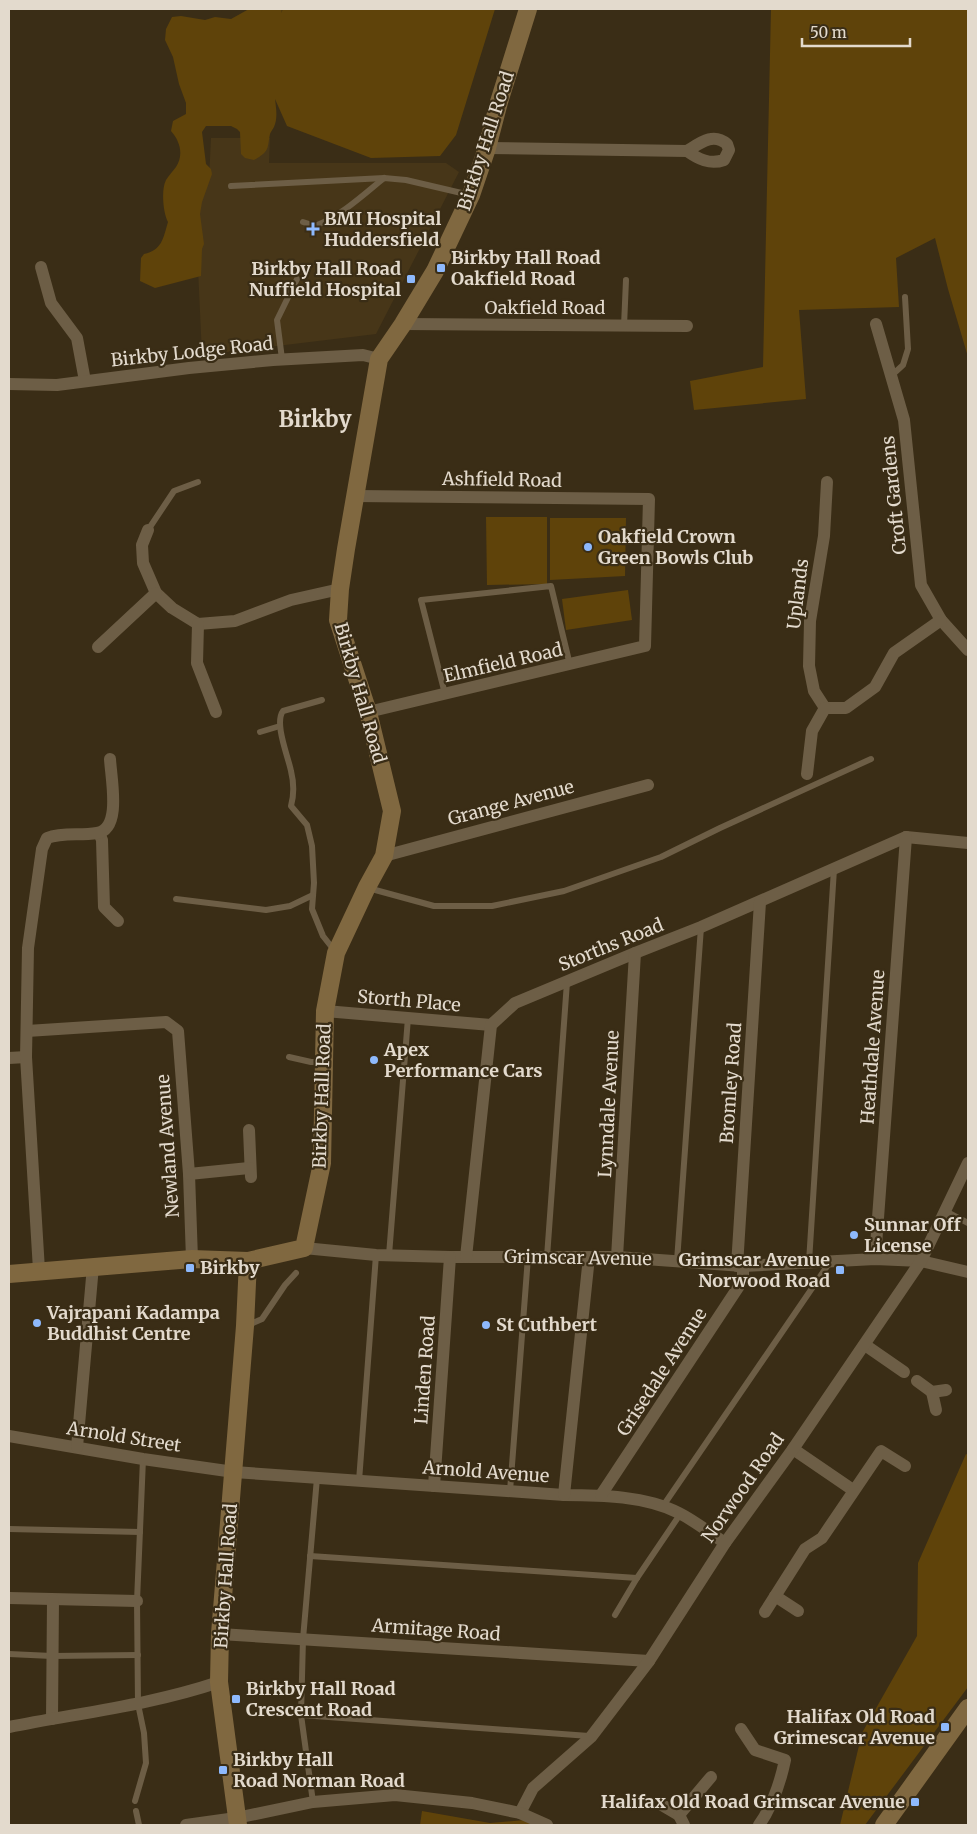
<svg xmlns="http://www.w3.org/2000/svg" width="977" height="1834" font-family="Merriweather,serif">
<rect width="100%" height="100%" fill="#3a2d16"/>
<!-- built -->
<polygon fill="#473618" points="211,138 270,138 269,163 446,163 459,172 376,334 202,355 194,182 209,180"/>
<!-- green -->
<g fill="#5f430a">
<path d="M249,9H282L281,13L283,9H495L456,135L440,156L371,158L287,126L275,99C276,107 278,118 274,127C273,129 271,131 270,134C267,149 270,151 254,160L245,158L241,154L240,132L237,129L231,126H206L202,132L206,164L211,169L212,174L202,202L200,214L204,244L202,249L201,276L155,288L140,281L141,258L144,254C162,250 163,239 168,222C163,213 161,189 166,180C169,175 173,171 176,167C184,155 180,141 171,131L173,121L186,114V103L179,84L173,57L165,40L166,29L172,17L181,16L205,20L215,17L231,19Z"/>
<polygon points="771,9 968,9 968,357 948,289 935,238 896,258 899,307 799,310 806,399 694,410 690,381 763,367"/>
<polygon points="486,517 547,517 547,584 487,585"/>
<polygon points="550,518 626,518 625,576 550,580"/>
<polygon points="628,590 632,620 566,630 562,599"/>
<polygon points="966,1454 968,1455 968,1687 865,1825 840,1825 862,1733 917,1636 918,1563"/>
<polygon points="422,1811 490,1823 525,1820 536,1825 420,1825"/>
</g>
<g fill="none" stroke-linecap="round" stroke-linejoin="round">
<!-- lane -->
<g stroke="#6d5e46" stroke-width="6">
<polyline points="231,186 384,178 406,180 470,195"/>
<path d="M303,222L315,226C342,215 362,196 384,178"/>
<polyline points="624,326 626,280"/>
<polyline points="282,359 277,320 297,279"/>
<polyline points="891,376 903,365 908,349 905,297"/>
<polyline points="148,530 174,491 198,482"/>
<polyline points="445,694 421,600 551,586 570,665"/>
<path d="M322,700L283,711C274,723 288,756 291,771C294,783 294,795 291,806L307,825L312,846L314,883L312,909L323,936L334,950"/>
<polyline points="260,732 280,726"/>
<polyline points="368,888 434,906 492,906 564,891 661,857 720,828 871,759"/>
<polyline points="176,899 266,910 290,906 313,895"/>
<polyline points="289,1057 311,1062 322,1062"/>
<polyline points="945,1211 968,1223"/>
<polyline points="389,1255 408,1018"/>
<polyline points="547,1257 567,982"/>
<polyline points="677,1261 701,927"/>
<polyline points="809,1262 834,869"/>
<polyline points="246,1326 262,1319 285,1285 296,1273"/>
<polyline points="359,1481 376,1255"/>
<polyline points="510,1491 528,1257"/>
<polyline points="663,1506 830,1262"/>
<polyline points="9,1529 140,1532"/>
<polyline points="310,1556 637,1578"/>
<polyline points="615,1615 637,1578 681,1513"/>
<polyline points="9,1654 52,1656 138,1655"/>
<polyline points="301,1715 589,1736"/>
<polyline points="135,1801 146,1763 144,1733 138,1704 137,1601 143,1459"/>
<polyline points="313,1802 301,1715 303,1639 317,1478"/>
<polyline points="136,1811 139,1825"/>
</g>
<!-- street -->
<g stroke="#6d5e46" stroke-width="12">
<path d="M487,148L687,151C700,143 713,132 727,144L729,150L724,160C710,165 698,159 687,151"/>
<polyline points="41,267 51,303 77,338 85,381"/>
<polyline points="403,324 687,326"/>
<polyline points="876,324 904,420 921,585 941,620 968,650"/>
<polyline points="9,384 57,385 189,368 273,360 363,355 379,359"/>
<polyline points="827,482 824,536 810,621 809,666 814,691 825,708 846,708 875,687 894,653 941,620"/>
<polyline points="355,496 649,499 645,646 368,712"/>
<polyline points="148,530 142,545 143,563 156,593 172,608 198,624 235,621 291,600 340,589"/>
<polyline points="198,624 197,663 216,712"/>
<polyline points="98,647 156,593"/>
<polyline points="807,774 812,731 825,708"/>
<polyline points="99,833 102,840 104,907 118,921"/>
<polyline points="384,856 648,785"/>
<polyline points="325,1011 491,1025"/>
<polyline points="27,1031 166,1022 178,1031 189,1174 192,1259"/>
<polyline points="9,1058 26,1057"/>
<polyline points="249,1130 251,1177"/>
<polyline points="189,1174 249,1168"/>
<polyline points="304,1248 376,1255 450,1257 617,1257 743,1266 875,1259 921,1261 968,1272"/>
<polyline points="466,1257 491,1025 515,1003 635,953 701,927 906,837 968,843"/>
<polyline points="617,1257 635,953"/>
<polyline points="875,1259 906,837"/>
<polyline points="737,1266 760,902"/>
<path d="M39,1270L26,1057L28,948L42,849L47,838C63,832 80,836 97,833C122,829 111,779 110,759"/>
<polyline points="865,1345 904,1372"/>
<polyline points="917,1381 932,1392 946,1390"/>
<polyline points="932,1392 936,1410"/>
<path d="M9,1436L143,1459L234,1472L564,1495C601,1495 646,1496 679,1513C695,1521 710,1533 725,1543"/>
<polyline points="77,1447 93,1266"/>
<polyline points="793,1449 853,1490"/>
<polyline points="434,1486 450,1257"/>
<polyline points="564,1495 589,1257"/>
<polyline points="601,1495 743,1280 743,1266"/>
<polyline points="775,1596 798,1611"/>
<polyline points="9,1598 137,1601"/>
<polyline points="765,1612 805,1549 822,1538 881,1451 905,1466"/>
<polyline points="220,1634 649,1661"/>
<polyline points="52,1719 53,1600"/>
<path d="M9,1727C79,1713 151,1705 219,1682"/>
<path d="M741,1729L755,1750L785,1760C780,1784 773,1805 759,1825"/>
<polyline points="662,1805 679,1815"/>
<polyline points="520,1813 533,1788 591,1737 649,1661 725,1543 793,1449 921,1261 968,1163"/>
<polyline points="186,1825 236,1818 313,1802 395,1795 472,1803 520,1813 547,1825"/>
<polyline points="684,1825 679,1815 711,1777"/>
</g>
<!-- secondary -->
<g stroke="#806840" stroke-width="18">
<polyline points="9,1274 192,1259 248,1261 304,1248 322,1163 325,1011 336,953 367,887 384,856 392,811 368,712 338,620 340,589 346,549 379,359 403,324 435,271 471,195 487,148 499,102 528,9"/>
<polyline points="238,1825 219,1682 220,1634 245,1326 248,1261"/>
<polyline points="884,1825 968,1708"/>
</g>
</g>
<!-- markers -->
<g fill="#8eb9fc" stroke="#3a2d16" stroke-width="2">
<path d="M310.5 221.5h5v5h5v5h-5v5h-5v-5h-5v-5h5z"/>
<rect x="436" y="263" width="10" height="10" rx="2.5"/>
<rect x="406" y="274" width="10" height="10" rx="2.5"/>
<circle cx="588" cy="547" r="5"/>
<circle cx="374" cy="1060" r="5"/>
<circle cx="854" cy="1235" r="5"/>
<rect x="185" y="1263" width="10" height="10" rx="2.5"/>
<rect x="835" y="1265" width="10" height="10" rx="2.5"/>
<circle cx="37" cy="1323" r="5"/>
<circle cx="486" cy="1325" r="5"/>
<rect x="231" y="1694" width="10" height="10" rx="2.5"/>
<rect x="940" y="1722" width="10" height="10" rx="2.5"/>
<rect x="218" y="1765" width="10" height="10" rx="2.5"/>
<rect x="910" y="1797" width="10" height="10" rx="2.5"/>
</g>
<g text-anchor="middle" stroke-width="4.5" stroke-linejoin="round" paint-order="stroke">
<!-- street labels -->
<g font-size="18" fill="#e3dacd" stroke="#3a2d16">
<text transform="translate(486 141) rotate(-72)" y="6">Birkby Hall Road</text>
<text x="545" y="314">Oakfield Road</text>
<text transform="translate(192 352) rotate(-6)" y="6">Birkby Lodge Road</text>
<text transform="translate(502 480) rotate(1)" y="6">Ashfield Road</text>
<text transform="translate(894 495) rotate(-96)" y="6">Croft Gardens</text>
<text transform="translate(798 594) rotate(-83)" y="6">Uplands</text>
<text transform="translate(503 663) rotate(-13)" y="6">Elmfield Road</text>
<text transform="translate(360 693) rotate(74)" y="6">Birkby Hall Road</text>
<text transform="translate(511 803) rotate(-15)" y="6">Grange Avenue</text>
<text transform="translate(611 945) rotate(-22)" y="6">Storths Road</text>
<text transform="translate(409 1001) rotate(5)" y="6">Storth Place</text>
<text transform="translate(873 1047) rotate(-86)" y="6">Heathdale Avenue</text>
<text transform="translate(731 1083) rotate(-86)" y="6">Bromley Road</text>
<text transform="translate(322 1096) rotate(-88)" y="6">Birkby Hall Road</text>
<text transform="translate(609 1104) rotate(-87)" y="6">Lynndale Avenue</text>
<text transform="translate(168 1146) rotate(-94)" y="6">Newland Avenue</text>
<text transform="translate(578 1258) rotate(1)" y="6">Grimscar Avenue</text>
<text transform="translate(425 1370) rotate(-86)" y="6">Linden Road</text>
<text transform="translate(662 1372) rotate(-57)" y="6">Grisedale Avenue</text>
<text transform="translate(124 1437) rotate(9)" y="6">Arnold Street</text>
<text transform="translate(486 1472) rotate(4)" y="6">Arnold Avenue</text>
<text transform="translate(743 1488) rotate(-55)" y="6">Norwood Road</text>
<text transform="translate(226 1576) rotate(-86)" y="6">Birkby Hall Road</text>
<text transform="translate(436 1630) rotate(4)" y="6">Armitage Road</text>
</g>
<!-- poi labels -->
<g font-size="18" font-weight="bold" fill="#e3dacd" stroke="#3a2d16" text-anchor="start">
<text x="324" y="225">BMI Hospital<tspan x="324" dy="21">Huddersfield</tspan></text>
<text x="451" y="264">Birkby Hall Road<tspan x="451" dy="21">Oakfield Road</tspan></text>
<text x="401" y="275" text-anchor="end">Birkby Hall Road<tspan x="401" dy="21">Nuffield Hospital</tspan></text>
<text x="598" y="543">Oakfield Crown<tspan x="598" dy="21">Green Bowls Club</tspan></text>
<text x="384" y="1056">Apex<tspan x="384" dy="21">Performance Cars</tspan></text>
<text x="864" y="1231">Sunnar Off<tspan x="864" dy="21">License</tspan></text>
<text x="830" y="1266" text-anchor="end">Grimscar Avenue<tspan x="830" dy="21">Norwood Road</tspan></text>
<text x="200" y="1274">Birkby</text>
<text x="47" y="1319">Vajrapani Kadampa<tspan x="47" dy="21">Buddhist Centre</tspan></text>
<text x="496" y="1331">St Cuthbert</text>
<text x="246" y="1695">Birkby Hall Road<tspan x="246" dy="21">Crescent Road</tspan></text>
<text x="935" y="1723" text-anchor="end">Halifax Old Road<tspan x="935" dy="21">Grimescar Avenue</tspan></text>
<text x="233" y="1766">Birkby Hall<tspan x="233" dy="21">Road Norman Road</tspan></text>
<text x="905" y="1808" text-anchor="end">Halifax Old Road Grimscar Avenue</text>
</g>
<!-- district labels -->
<g font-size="22" font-weight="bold" fill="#e3dacd" stroke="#3a2d16">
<text x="315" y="427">Birkby</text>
</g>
</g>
<!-- border -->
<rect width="977" height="1834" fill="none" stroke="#e3dacd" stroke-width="20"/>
<!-- scale -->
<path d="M802 38v8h108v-8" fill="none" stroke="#e3dacd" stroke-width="2.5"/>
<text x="810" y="38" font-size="15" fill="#e3dacd" stroke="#3a2d16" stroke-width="4" paint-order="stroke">50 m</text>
</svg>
